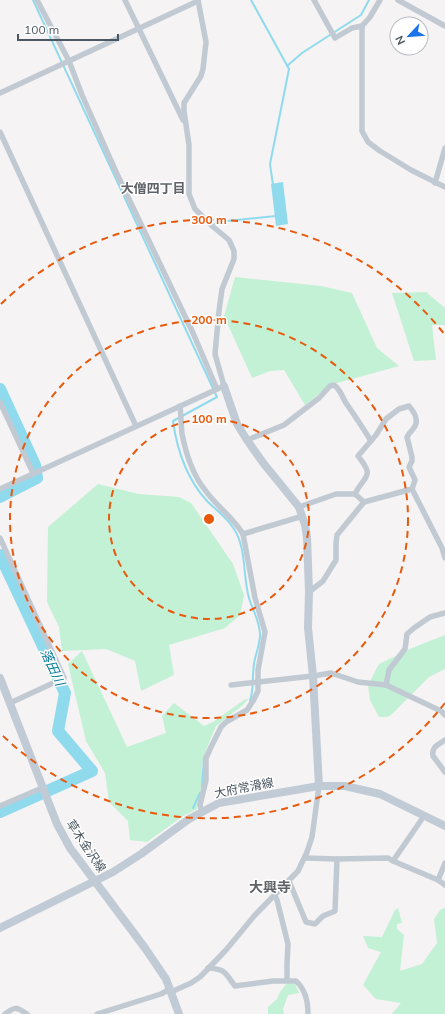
<svg xmlns="http://www.w3.org/2000/svg" width="445" height="1014" font-family="Mulish,'Noto Sans JP',sans-serif">
<rect width="100%" height="100%" fill="#f5f3f3"/>
<!-- green -->
<g fill="#c3f1d5">
<polygon points="235,277 321,286 352,293 377,348 399,366 330,385 305,405 284,370 270,371 252,378 224,316"/>
<polygon points="426,292 445,308 445,325 432,325 436,360 414,361 392,293"/>
<polygon points="98,484 138,494 179,497 191,503 233,564 244,595 240,615 225,628 169,645 174,675 141,691 135,661 106,649 62,651 59,627 47,602 48,527"/>
<polygon points="445,635 445,669 429,677 391,715 387,717 379,717 370,700 368,685 379,664 412,648"/>
<polygon points="82,651 127,747 166,733 162,716 174,703 204,726 213,722 244,700 249,698 243,705 216,726 206,750 202,765 202,784 197,809 183,816 147,842 130,840 128,821 109,802 105,773 86,741 68,664"/>
<polygon points="398,908 402,923 397,924 397,929 404,935 400,971 422,964 437,943 434,919 441,909 445,908 445,1014 392,1014 401,1003 376,999 363,985 381,952 368,948 363,936 382,937 395,910"/>
<polygon points="287,983 295,984 299,993 288,995 283,1009 284,1014 268,1014 268,1007 277,999 280,992"/>
</g>
<!-- water -->
<polygon fill="#90daee" points="283,182 288,224 276,226 271,184"/>
<g fill="none" stroke-linecap="round" stroke-linejoin="round">
<!-- stream -->
<g stroke="#90daee" stroke-width="2">
<path d="M33,0L217,397L173,421C177,450 186,478 207,501C216,510 227,517 234,529C246,547 243,573 248,594C251,608 260,620 260,635C260,645 255,655 254,664C252,677 254,689 250,701"/>
<polyline points="251,0 289,69 270,164 273,185"/>
<polyline points="287,66 302,53 361,15 369,0"/>
<polyline points="215,224 217,222 276,216"/>
<polyline points="202,787 204,758"/>
<polyline points="193,808 200,793"/>
</g>
<!-- river -->
<g stroke="#90daee" stroke-width="12">
<polyline points="0,389 35,465 37,478 0,497"/>
<polyline points="0,555 65,693 58,731 92,771 0,812"/>
</g>
<!-- street -->
<g stroke="#c1cad2" stroke-width="5.5">
<polyline points="37,0 69,61 82,95 117,174 193,333 217,389"/>
<polyline points="125,0 183,120"/>
<polyline points="314,0 335,38 352,28 362,26 370,17 380,0"/>
<polyline points="398,0 445,26"/>
<polyline points="362,26 362,131 368,142 380,151 411,170 445,187"/>
<polyline points="0,93 198,1"/>
<polyline points="0,132 136,426"/>
<polyline points="435,183 445,148"/>
<polyline points="0,402 33,473"/>
<path d="M180,406C181,415 181,424 182,434C186,454 192,474 205,490C217,507 232,516 243,534L303,516"/>
<path d="M247,440L284,425L319,398L330,386L334,385C341,390 342,397 346,403C355,416 363,428 371,441"/>
<polyline points="0,489 224,386 215,354 219,311 222,289 234,259 234,251 229,240 211,225 195,209 189,194 189,145 184,111 184,103 201,76 203,69 206,42 198,0"/>
<path d="M355,494C364,475 376,478 358,456L376,435L386,419L399,409L409,406C415,413 420,421 413,429C411,432 409,433 407,437L412,457V461L409,467L415,480L412,489"/>
<polyline points="299,507 336,494 355,494 364,502 412,489 442,548 445,558"/>
<polyline points="0,538 64,678 10,703"/>
<polyline points="309,592 323,581 336,560 336,543 337,535 364,502"/>
<polyline points="231,685 313,676 331,673 358,682 386,685 441,711 445,715"/>
<polyline points="386,685 389,670 405,649 407,634 414,628 430,617 445,613"/>
<path d="M445,740C439,744 431,747 433,756L445,772"/>
<polyline points="0,806 42,788"/>
<polyline points="202,812 200,805 206,780 206,758 211,747 221,727 226,722 247,710 253,701 258,691 258,670 265,632 255,598 243,534"/>
<polyline points="337,859 388,858 393,861 424,816"/>
<polyline points="393,861 438,880 445,863"/>
<polyline points="438,880 445,885"/>
<polyline points="289,881 306,922 315,924 323,916 335,911 337,859 305,858"/>
<polyline points="275,896 277,900 288,944 287,964 287,980"/>
<path d="M208,968C226,969 225,973 235,986L273,981H296C305,989 308,1001 308,1014"/>
<polyline points="171,992 191,983 200,977 226,950 255,915 298,871 307,852 312,837 319,786"/>
<path d="M5,1014C16,1006 16,1007 27,1014"/>
<polyline points="97,1014 161,994 170,989"/>
</g>
<!-- secondary -->
<g stroke="#c1cbd6" stroke-width="8">
<polyline points="224,386 237,424 247,440 264,464 299,507 305,525 307,537 309,592 308,628 313,676 319,786"/>
<polyline points="0,678 57,824 70,848 145,948 166,979 179,1014"/>
<polyline points="0,928 113,872 141,854 189,819 219,803 319,786 345,786 380,794 445,826"/>
</g>
</g>
<!-- distance rings -->
<g fill="none" stroke="#e8590c" stroke-width="2" stroke-dasharray="7 5">
<circle cx="209" cy="519" r="100"/>
<circle cx="209" cy="519" r="199"/>
<path d="M445 703A299 299 0 0 1 1 734M1 304A299 299 0 0 1 445 335"/>
</g>
<g text-anchor="middle" stroke-width="3" stroke-linejoin="round" paint-order="stroke">
<!-- street labels -->
<g font-size="12" fill="#4a5661" stroke="#fff">
<text transform="translate(244 788) rotate(-11)" y="4">大府常滑線</text>
<text transform="translate(86 846) rotate(56)" y="4">草木金沢線</text>
</g>
<!-- neighbourhood labels -->
<g font-size="13" font-weight="bold" fill="#5f6368" stroke="#fff">
<text x="153" y="193">大僧四丁目</text>
</g>
<!-- water labels -->
<g font-size="13" font-style="italic" fill="#0c7c9b" stroke="#fff">
<text transform="translate(53 667) rotate(65)" y="5">落田川</text>
</g>
<!-- quarter labels -->
<g font-size="14" font-weight="bold" fill="#5f6368" stroke="#fff">
<text x="270" y="892">大興寺</text>
</g>
</g>
<circle cx="209" cy="519" r="6" fill="#e8590c" stroke="#fff" stroke-width="2"/>
<g font-size="12" text-anchor="middle" font-weight="bold" fill="#e8590c" stroke="#fff" stroke-width="3" stroke-linejoin="round" paint-order="stroke">
<text x="209" y="224">300 m</text>
<text x="209" y="324">200 m</text>
<text x="209" y="423">100 m</text>
</g>
<!-- north arrow -->
<g transform="translate(409 36) rotate(244)"><circle r="19" fill="#ffffff" stroke="#b7bbc0"/>
<path d="M0-3L7 15L0 10L-7 15Z" fill="#1a73e8"/>
<text y="-6" font-size="11" font-weight="bold" text-anchor="middle" fill="#4a5661">N</text>
</g>
<!-- scale -->
<path d="M18 34v6h100v-6" fill="none" stroke="#4a5661" stroke-width="2"/>
<text x="24" y="34" font-size="12" fill="#4a5661" stroke="#ffffff" stroke-width="3" paint-order="stroke">100 m</text>
</svg>
